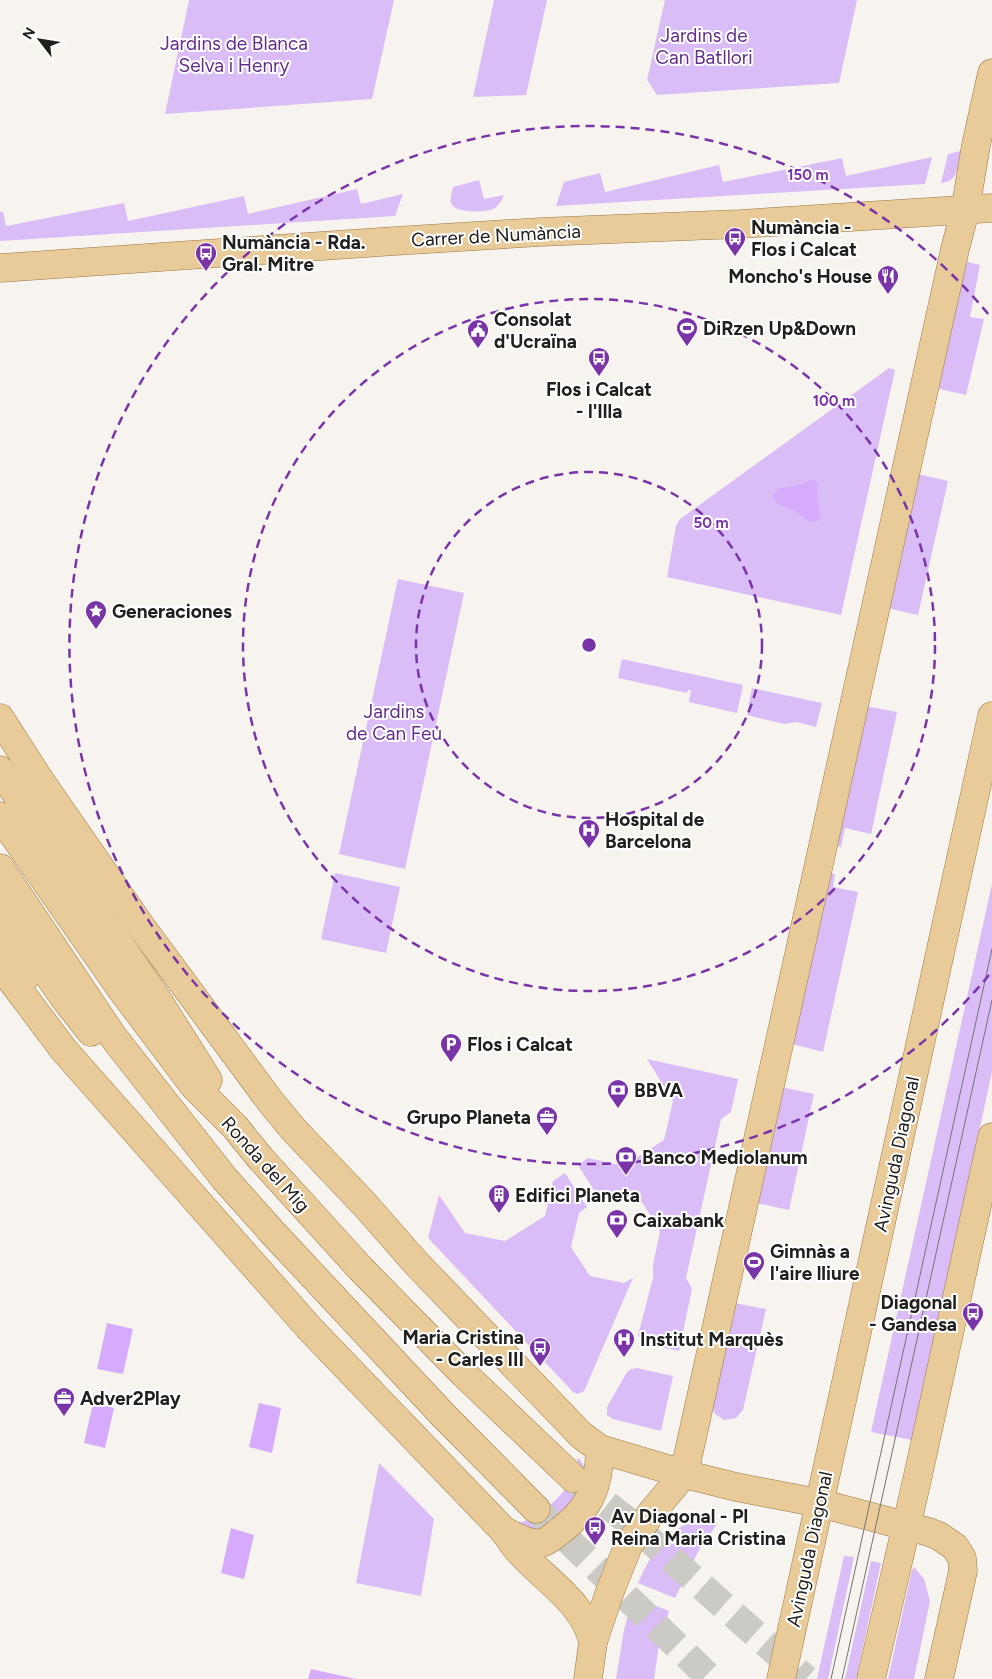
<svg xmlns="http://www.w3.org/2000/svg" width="992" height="1679" font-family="Figtree,sans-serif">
<rect width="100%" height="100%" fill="#f7f4ef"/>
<!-- green -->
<g fill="#dabcf6">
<polygon points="189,0 394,0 372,99 165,114"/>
<polygon points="494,0 547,0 526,95 473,97"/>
<polygon points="665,0 857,0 839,83 657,95 647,80"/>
<path d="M961,151C958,164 959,182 941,183L948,154Z"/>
<polygon points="932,157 925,184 556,206 564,182 600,173 605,192 719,165 723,182 842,158 846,176"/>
<path d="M479,180L484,199L504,195C502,200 500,204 495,208C487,213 455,214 451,203C450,198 452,192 453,187Z"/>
<polygon points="357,189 361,204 403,194 395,216 0,241 0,212 3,212 6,226 124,203 128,221 244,196 248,214"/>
<polygon points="964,261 980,265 970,317 984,319 966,395 935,388"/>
<polygon points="889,368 895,370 841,615 667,577 676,526 680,519"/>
<polygon points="918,474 948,481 918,615 887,608"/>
<polygon points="398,579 464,593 405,869 339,854"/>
<polygon points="622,659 743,685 737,713 689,702 691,690 688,690 687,693 618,678"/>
<polygon points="752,688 822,703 816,727 797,722 784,724 747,715"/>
<polygon points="865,706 897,712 871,834 845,828 841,847 835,845"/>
<polygon points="335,873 400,887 386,953 321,939"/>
<polygon points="829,873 835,874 833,887 858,892 823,1052 792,1044"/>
<polygon points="992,884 992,1072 912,1440 871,1432"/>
<polygon points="647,1059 738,1079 731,1112 721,1119 686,1278 692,1289 679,1351 645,1344 641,1341 638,1335 653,1278 653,1265 660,1231 642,1202 607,1195 600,1200 578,1165 588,1158 624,1166 664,1140 673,1101"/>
<polygon points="781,1087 814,1094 789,1210 756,1203"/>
<polygon points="565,1173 587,1207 579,1213 571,1247 590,1276 624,1283 633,1278 584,1391 578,1394 573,1392 428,1238 439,1195 465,1233 505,1241 545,1216 553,1181"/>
<polygon points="734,1303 766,1309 743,1410 736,1418 724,1420 715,1414 711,1405"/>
<polygon points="637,1368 673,1376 661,1431 613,1419 607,1415 607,1407 627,1372 631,1369"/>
<path d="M579,1458L585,1468L579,1503L535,1532L515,1522C532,1525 560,1498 569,1484C573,1478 576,1472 579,1466L577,1459Z"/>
<polygon points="379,1463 434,1519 421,1596 356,1583"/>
<path d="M703,1520L713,1521L717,1524L699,1550L675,1598L638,1583C651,1554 668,1524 703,1520Z"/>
<polygon points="844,1556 854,1557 828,1679 817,1679"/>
<polygon points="871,1561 881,1563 856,1679 845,1679"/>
<polygon points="914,1567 924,1579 930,1601 914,1679 888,1679 912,1570"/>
<polygon points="633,1597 669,1611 659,1645 654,1679 616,1679 624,1630"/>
</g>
<!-- water -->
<g fill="#d6abfc">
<polygon points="812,479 818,484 817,499 821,516 817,521 809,522 794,510 777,504 773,495 779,488 801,485"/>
<polygon points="107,1323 133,1329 123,1374 97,1369"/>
<polygon points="93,1403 114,1408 105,1448 84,1443"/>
<polygon points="259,1403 281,1408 272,1453 249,1447"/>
<polygon points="231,1528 254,1535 244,1579 221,1573"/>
<polygon points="311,1669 356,1679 308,1679"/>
</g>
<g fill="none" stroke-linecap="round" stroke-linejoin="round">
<!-- major-tunnel -->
<g stroke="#cccac5" stroke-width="28" stroke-dasharray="28 14" stroke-linecap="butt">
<polyline points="574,1479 633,1525 806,1679"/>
<polyline points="536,1509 711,1679"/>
</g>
<!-- major casing -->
<g stroke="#997842" stroke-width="29">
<g id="major">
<polyline points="0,268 395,241 540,232 740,224 992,208"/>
<polyline points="0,718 39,779 140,925 270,1101 294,1130 366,1206 416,1263 581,1435 600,1449 684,1474 736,1487 819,1503 929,1532 939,1536 955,1547 962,1558 963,1571 939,1679"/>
<polyline points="0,770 155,996 208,1080"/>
<polyline points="0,816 121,989 194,1086 235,1127 261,1159 360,1268 464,1374 573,1478"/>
<polyline points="0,868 114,1038 224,1178 272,1232 444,1416 536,1509"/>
<polyline points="0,906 65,999 91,1032"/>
<polyline points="0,940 26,976"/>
<path d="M0,965L63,1049L311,1330L504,1531C509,1538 513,1544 518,1550C544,1580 584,1602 593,1642"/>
<path d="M504,1531C515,1536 528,1545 541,1543C548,1542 554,1535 560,1531C591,1508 599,1485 600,1449"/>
<polyline points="588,1679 593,1642 609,1594 628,1546 652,1512 684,1474 955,249 965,211 976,145 992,73"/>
<polyline points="781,1679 992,716"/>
<polyline points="871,1679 917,1480 992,1137"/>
</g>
</g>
<!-- major -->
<use href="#major" stroke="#e9cb9a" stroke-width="28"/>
<!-- tram -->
<g stroke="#757370" stroke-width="1">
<polyline points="831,1679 992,949"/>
<polyline points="842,1679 992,1000"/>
</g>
</g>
<!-- distance rings -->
<g fill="none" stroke="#7934a7" stroke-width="2.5" stroke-dasharray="9 6">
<circle cx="589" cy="645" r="173"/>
<circle cx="589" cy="645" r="346"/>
<path d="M989 975A519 519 0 1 1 989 315"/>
</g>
<!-- icons -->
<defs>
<g id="bus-pin" transform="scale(1.125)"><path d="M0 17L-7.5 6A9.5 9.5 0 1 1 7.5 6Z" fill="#7934a7" stroke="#fff"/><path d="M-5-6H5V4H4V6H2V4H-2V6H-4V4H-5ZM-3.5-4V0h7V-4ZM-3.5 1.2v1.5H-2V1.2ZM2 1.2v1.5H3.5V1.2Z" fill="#fff"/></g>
<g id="restaurant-pin" transform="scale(1.125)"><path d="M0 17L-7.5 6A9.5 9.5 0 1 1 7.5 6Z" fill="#7934a7" stroke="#fff"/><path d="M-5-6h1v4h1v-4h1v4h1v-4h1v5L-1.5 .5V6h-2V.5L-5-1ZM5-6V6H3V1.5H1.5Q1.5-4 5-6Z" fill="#fff"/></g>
<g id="stadium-pin" transform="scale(1.125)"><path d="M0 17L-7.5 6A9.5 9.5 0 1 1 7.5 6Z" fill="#7934a7" stroke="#fff"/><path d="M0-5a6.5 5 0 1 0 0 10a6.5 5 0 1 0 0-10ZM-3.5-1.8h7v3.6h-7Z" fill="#fff"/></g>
<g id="civic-pin" transform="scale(1.125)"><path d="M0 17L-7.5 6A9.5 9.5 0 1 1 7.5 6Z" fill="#7934a7" stroke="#fff"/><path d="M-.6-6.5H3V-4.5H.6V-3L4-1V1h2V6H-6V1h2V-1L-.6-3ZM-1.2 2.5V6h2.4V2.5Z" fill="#fff"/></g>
<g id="sight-pin" transform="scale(1.125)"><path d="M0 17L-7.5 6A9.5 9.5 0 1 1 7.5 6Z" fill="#7934a7" stroke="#fff"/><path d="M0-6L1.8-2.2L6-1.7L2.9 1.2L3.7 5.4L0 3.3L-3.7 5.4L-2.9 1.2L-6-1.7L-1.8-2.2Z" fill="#fff"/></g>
<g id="hospital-pin" transform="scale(1.125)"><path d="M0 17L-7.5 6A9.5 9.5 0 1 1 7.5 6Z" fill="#7934a7" stroke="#fff"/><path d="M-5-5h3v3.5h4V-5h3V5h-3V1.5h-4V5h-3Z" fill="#fff"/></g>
<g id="parking-pin" transform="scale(1.125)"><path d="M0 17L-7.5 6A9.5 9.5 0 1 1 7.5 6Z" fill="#7934a7" stroke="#fff"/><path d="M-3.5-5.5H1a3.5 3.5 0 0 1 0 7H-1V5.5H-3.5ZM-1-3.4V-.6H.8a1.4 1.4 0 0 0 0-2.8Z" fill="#fff"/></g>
<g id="bank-pin" transform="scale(1.125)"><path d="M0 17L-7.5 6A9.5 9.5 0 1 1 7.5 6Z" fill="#7934a7" stroke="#fff"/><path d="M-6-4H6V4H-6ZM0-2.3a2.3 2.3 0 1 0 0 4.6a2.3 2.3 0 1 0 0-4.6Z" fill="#fff"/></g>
<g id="office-pin" transform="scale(1.125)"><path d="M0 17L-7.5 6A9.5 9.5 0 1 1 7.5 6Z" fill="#7934a7" stroke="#fff"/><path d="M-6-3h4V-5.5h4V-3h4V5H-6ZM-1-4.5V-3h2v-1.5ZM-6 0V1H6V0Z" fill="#fff"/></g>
<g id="building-pin" transform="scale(1.125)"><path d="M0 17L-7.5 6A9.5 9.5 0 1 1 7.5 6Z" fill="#7934a7" stroke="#fff"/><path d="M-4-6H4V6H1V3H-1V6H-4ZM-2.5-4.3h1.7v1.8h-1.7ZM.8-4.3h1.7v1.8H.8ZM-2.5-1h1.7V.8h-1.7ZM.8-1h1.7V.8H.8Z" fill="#fff"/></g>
</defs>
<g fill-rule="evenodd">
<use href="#bus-pin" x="735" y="238"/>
<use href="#bus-pin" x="206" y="253"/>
<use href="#restaurant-pin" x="888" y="276"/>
<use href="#stadium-pin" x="687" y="328"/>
<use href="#civic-pin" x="478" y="330"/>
<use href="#bus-pin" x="599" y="358"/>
<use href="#sight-pin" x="96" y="611"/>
<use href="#hospital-pin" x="589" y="830"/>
<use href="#parking-pin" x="451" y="1044"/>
<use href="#bank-pin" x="618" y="1090"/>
<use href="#office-pin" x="547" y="1117"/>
<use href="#bank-pin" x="626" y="1157"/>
<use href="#building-pin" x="499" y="1195"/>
<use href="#bank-pin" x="617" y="1220"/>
<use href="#stadium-pin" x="754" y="1262"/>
<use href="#bus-pin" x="973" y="1313"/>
<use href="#hospital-pin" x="624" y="1339"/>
<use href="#bus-pin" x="540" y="1348"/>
<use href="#office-pin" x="64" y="1398"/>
<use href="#bus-pin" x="595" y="1527"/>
</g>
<g text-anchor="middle" stroke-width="4" stroke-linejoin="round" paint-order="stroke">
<!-- park labels -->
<g font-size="19" fill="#632d89" stroke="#fff">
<text x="704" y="42">Jardins de<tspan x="704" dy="22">Can Batllori</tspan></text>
<text x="234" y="50">Jardins de Blanca<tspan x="234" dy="22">Selva i Henry</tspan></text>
<text x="394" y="718">Jardins<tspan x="394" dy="22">de Can Feu</tspan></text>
</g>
<!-- poi labels -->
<g font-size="19" font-weight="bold" fill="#21201e" stroke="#fff" text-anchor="start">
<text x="751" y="234">Numància -<tspan x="751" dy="22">Flos i Calcat</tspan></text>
<text x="222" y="249">Numància - Rda.<tspan x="222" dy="22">Gral. Mitre</tspan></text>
<text x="872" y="283" text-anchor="end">Moncho's House</text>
<text x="494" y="326">Consolat<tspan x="494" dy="22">d'Ucraïna</tspan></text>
<text x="703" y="335">DiRzen Up&amp;Down</text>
<text x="599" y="396" text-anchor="middle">Flos i Calcat<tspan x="599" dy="22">- l'Illa</tspan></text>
<text x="112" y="618">Generaciones</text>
<text x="605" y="826">Hospital de<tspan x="605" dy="22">Barcelona</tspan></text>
<text x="467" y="1051">Flos i Calcat</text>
<text x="634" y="1097">BBVA</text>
<text x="531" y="1124" text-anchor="end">Grupo Planeta</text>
<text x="642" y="1164">Banco Mediolanum</text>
<text x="515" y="1202">Edifici Planeta</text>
<text x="633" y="1227">Caixabank</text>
<text x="770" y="1258">Gimnàs a<tspan x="770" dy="22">l'aire lliure</tspan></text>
<text x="957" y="1309" text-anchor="end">Diagonal<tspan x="957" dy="22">- Gandesa</tspan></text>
<text x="524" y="1344" text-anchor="end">Maria Cristina<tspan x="524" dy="22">- Carles III</tspan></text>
<text x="640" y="1346">Institut Marquès</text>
<text x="80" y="1405">Adver2Play</text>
<text x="611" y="1523">Av Diagonal - Pl<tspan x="611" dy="22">Reina Maria Cristina</tspan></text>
</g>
<!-- street labels -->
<g font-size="19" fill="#21201e" stroke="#fff">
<text transform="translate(496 235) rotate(-3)" y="7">Carrer de Numància</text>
<text transform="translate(896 1154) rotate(-78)" y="7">Avinguda Diagonal</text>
<text transform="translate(266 1164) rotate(48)" y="7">Ronda del Mig</text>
<text transform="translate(809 1549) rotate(-78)" y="7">Avinguda Diagonal</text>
</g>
</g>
<circle cx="589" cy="645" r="8" fill="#7934a7" stroke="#fff" stroke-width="2.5"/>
<g font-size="15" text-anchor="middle" font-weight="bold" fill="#7934a7" stroke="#fff" stroke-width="4" stroke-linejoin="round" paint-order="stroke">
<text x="808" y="180">150 m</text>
<text x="834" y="406">100 m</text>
<text x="711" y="528">50 m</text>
</g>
<!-- north arrow -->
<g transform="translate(40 40) rotate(301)" stroke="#ffffff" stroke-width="4" paint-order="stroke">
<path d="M0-4L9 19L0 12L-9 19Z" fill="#21201e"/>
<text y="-8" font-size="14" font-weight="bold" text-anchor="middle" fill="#21201e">N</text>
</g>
</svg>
